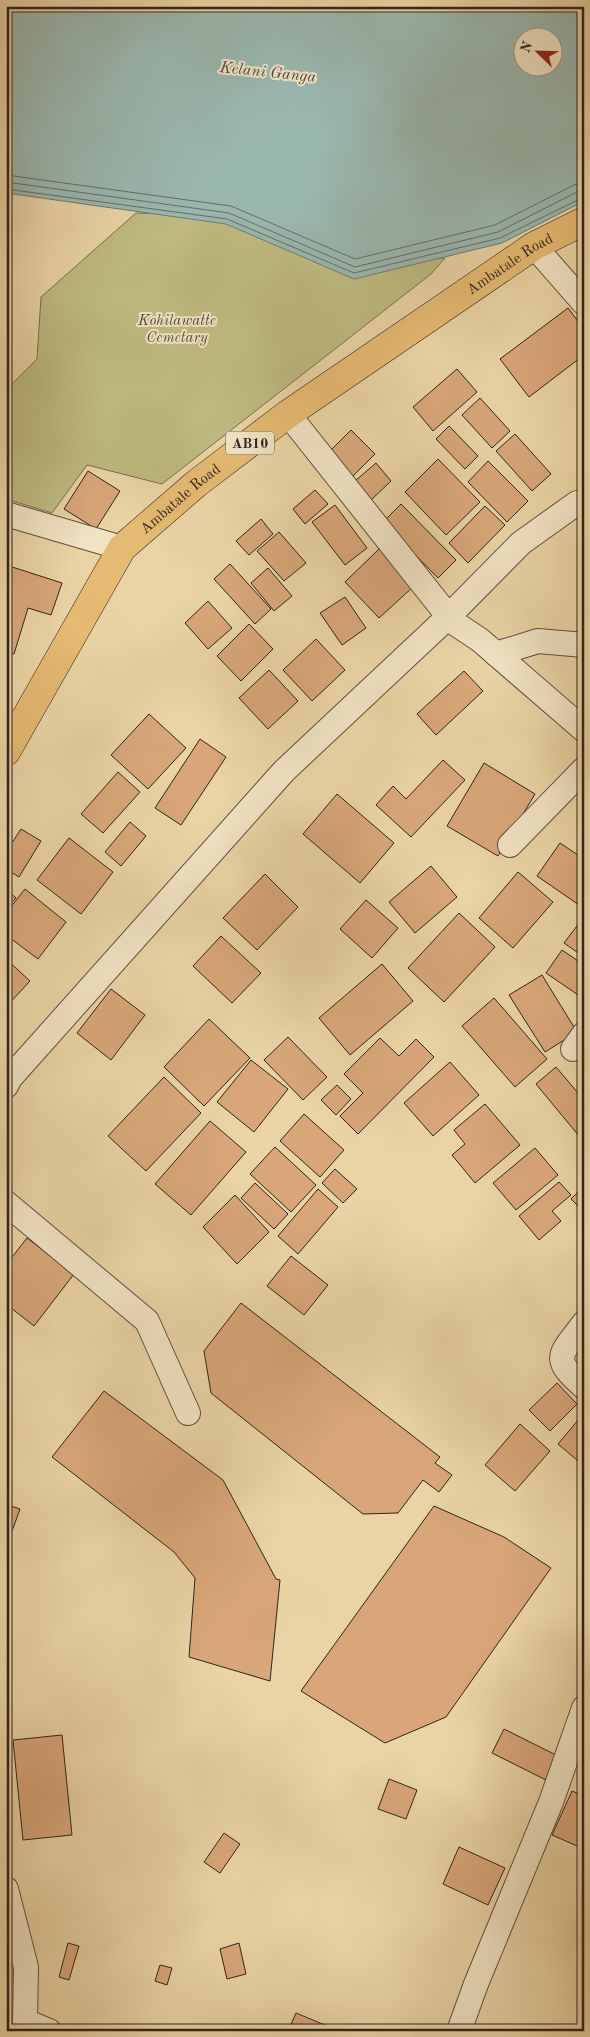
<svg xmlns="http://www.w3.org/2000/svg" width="590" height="2037" font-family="'Old Standard TT',serif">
<rect width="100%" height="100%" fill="#ead4a5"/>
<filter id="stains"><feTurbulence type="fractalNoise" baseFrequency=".004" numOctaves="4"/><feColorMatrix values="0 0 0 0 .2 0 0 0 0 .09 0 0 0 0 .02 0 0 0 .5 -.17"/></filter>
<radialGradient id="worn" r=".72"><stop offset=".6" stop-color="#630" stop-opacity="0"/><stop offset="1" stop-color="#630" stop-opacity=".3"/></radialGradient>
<!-- green -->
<polygon fill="#bebb81" stroke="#776f50" points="136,213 224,216 351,267 445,258 431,274 162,484 87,465 52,513 6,499 6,390 37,359 41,297"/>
<!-- water -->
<path fill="#9ab7af" stroke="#707c75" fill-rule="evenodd" d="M6,6H584V201L502,243L354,279L226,224L6,193ZM522,38H552V68H522Z"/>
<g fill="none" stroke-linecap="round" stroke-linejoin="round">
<!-- shore -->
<g stroke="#656d67" stroke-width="1">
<polyline points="6,175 231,206 355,259 495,225 574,185 584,183"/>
<polyline points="6,182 229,213 355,267 498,232 577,192 584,191"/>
<polyline points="6,189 227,219 354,273 500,238 584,197"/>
</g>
</g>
<!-- building -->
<g fill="#d8a679" stroke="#30231f">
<polygon points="568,308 584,329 584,355 529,397 500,359"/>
<polygon points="457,369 477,392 433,431 413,407"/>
<polygon points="480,398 510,431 492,448 462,415"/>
<polygon points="449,426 478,456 465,469 436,439"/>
<polygon points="351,430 375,454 351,478 327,454"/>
<polygon points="515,434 551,474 532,491 496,451"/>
<polygon points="438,459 480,502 446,535 405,492"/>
<polygon points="488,461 528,501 507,522 468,482"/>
<polygon points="376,463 391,481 371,500 354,482"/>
<polygon points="88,471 120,491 96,529 64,509"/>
<polygon points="315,490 328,504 305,524 293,509"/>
<polygon points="401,504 456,560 438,578 383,522"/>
<polygon points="335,505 367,548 345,565 312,522"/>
<polygon points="485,506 505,525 468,563 449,543"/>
<polygon points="261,519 273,534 249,555 236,541"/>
<polygon points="279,532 306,563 284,581 257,551"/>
<polygon points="379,549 414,586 379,618 345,582"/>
<polygon points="230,564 271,609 255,624 214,579"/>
<polygon points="6,565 62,583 51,615 28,608 14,654 6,652"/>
<polygon points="268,568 292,596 274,611 251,583"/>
<polygon points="345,597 366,628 342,645 320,613"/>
<polygon points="208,601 232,628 208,649 185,623"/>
<polygon points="249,624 273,649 241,681 217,656"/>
<polygon points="316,639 345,670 312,701 283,670"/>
<polygon points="269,670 298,701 268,729 239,698"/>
<polygon points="464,671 483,691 436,735 417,714"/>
<polygon points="149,714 186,748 148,789 111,755"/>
<polygon points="200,739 226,757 181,825 155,808"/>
<polygon points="443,760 465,780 411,837 376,805 393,786 406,799"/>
<polygon points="484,763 535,794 498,856 447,826"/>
<polygon points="118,772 140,792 103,833 81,814"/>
<polygon points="337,794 394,843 360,883 303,834"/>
<polygon points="130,822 146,836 121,866 105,852"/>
<polygon points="21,829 41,841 19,877 6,869 6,852"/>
<polygon points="69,838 113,872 81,914 37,880"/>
<polygon points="560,843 584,859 582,907 537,876"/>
<polygon points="431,866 457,897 415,933 389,902"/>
<polygon points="518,872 553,902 513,948 479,918"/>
<polygon points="265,874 298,907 257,950 223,918"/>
<polygon points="6,889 16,898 6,909"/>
<polygon points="25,889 66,922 38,959 6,935 6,913"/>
<polygon points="366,900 398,928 372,958 340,929"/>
<polygon points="459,913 495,947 444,1002 408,968"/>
<polygon points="583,918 584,918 584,957 564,943"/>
<polygon points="221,936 261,973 232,1003 193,966"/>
<polygon points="562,950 584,965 584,999 546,973"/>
<polygon points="6,959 30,981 6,1007"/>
<polygon points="382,964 413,1001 350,1055 319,1018"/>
<polygon points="542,975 577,1032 545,1052 509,995"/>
<polygon points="111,989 145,1015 111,1060 77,1033"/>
<polygon points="494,998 547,1059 515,1087 462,1026"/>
<polygon points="209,1019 250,1058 204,1106 164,1067"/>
<polygon points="288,1037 327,1077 303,1100 264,1060"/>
<polygon points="380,1038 399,1056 416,1039 434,1057 358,1134 340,1116 363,1093 344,1074"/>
<polygon points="251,1060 288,1089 254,1132 217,1102"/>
<polygon points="450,1062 479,1095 433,1136 404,1103"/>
<polygon points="556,1067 584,1100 584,1142 536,1084"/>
<polygon points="164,1077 201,1113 146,1171 108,1136"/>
<polygon points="337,1085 351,1099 336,1115 321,1100"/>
<polygon points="485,1104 520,1145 475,1183 452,1155 465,1144 454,1130"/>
<polygon points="304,1114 344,1150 320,1177 280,1141"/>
<polygon points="210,1121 246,1152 191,1215 155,1184"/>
<polygon points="275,1147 316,1185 291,1212 250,1174"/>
<polygon points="535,1148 558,1175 516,1210 493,1183"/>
<polygon points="335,1169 357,1189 343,1203 322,1183"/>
<polygon points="559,1182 571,1195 552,1211 561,1221 539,1240 519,1216"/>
<polygon points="255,1183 288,1214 274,1229 241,1198"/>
<polygon points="584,1186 584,1212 571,1199"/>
<polygon points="318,1189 338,1207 298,1254 278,1236"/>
<polygon points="235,1195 269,1232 237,1264 203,1227"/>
<polygon points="27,1238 74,1274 34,1326 6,1304 6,1265"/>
<polygon points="291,1256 328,1285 304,1315 267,1286"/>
<polygon points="241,1303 440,1457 435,1463 452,1475 439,1492 423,1480 398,1513 363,1514 211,1393 204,1351"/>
<polygon points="557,1383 577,1404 550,1431 529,1410"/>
<polygon points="104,1391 223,1480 276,1579 280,1580 270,1681 189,1657 195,1578 174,1552 52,1457"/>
<polygon points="584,1413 584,1466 558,1444"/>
<polygon points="520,1424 550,1451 515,1491 485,1465"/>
<polygon points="8,1505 20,1509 11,1534 6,1532"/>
<polygon points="434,1506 504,1537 551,1568 446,1717 385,1743 301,1691"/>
<polygon points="504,1729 564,1759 552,1783 492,1753"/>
<polygon points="62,1735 72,1835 23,1840 13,1740"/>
<polygon points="389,1779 417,1790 406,1819 378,1809"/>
<polygon points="572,1791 584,1796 584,1849 552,1835"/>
<polygon points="224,1833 240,1844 220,1873 204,1862"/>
<polygon points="459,1847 505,1868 488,1905 443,1884"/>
<polygon points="68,1943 79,1946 69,1980 59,1977"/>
<polygon points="239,1943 246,1974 227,1979 220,1949"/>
<polygon points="160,1965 172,1968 167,1985 155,1981"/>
<polygon points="296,2013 337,2030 337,2031 288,2031"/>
</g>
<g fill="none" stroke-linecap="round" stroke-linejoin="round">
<!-- street casing -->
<g stroke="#5e4f40" stroke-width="26">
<g id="street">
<polyline points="534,246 584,303"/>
<polyline points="288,414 441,607 447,618 480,640 584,730"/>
<polyline points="6,514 122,548"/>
<polyline points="496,654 538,641 584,645"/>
<polyline points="510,845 584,769"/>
<polyline points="573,1049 584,1034"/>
<polyline points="6,1086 10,1078 284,771 447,618 521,543 577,503 584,502"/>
<polyline points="6,1203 147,1321 188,1413"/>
<path d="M584,1323C560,1356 550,1357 584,1387"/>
<polyline points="6,1889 26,1967 25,2021 49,2031"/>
<polyline points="459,2031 476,1984 551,1802 584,1708"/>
</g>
</g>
<!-- primary casing -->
<g stroke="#30231f" stroke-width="29">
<g id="primary">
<path id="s1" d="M6,752L122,548L197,483L288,414L534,246L584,221"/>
</g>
</g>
<!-- street -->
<use href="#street" stroke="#f1e3c4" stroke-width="24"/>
<!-- primary -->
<use href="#primary" stroke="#e5ba72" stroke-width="28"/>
</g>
<g text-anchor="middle" stroke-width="4" stroke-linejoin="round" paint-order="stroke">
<!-- shield labels -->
<rect fill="#f1e3c4" stroke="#6a5d50" stroke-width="1" x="226" y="431.5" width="48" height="23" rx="4"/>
<g font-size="14" font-weight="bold" fill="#30231f">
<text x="250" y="448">AB10</text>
</g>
<!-- street labels -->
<g font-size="15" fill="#30231f" stroke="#f1e3c4">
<text dy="5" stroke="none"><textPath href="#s1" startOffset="716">Ambatale Road</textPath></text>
<text dy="5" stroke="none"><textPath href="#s1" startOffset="311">Ambatale Road</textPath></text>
</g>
<!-- park labels -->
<g font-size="15" font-style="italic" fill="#544938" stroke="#f1e3c4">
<text x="177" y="325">Kohilawatte<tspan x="177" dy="17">Cemetary</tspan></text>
</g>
<!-- water labels -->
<g font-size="16" font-style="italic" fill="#4a4843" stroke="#f1e3c4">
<text transform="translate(268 71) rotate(6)" y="6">Kelani Ganga</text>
</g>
</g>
<!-- margin -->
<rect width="590" height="2037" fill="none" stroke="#ead4a5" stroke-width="25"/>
<rect x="8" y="8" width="575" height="2022" fill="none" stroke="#30231f" stroke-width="2.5"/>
<rect x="12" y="12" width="565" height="2012" fill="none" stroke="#30231f"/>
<!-- north arrow -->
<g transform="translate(538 52) rotate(293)"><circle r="24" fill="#f1e3c4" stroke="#a49682"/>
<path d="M0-4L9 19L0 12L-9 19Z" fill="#8f2418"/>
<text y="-8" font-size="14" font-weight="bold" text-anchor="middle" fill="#30231f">N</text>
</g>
<rect width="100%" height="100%" filter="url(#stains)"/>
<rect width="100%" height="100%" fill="url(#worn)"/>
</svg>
